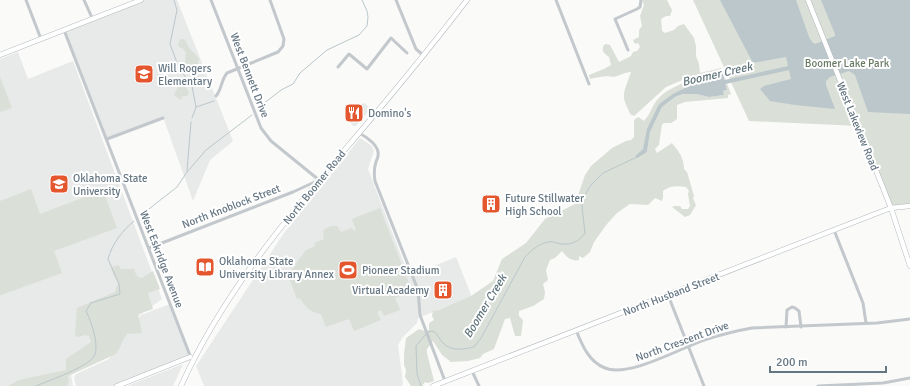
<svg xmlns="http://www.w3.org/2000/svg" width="910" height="386" font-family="Signika,sans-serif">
<rect width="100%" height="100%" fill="#fafaf8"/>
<!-- built -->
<g fill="#e8e9e9">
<polygon points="143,0 177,0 233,141 210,160 193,201 163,117 107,139 65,30"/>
<polygon points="18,52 28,79 73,61 162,299 122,328 108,352 71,375 73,386 0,386 0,59"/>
<polygon points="364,103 371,108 356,126 353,126 349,121 346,111"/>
<polygon points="360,138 372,146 374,151 368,169 409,276 456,257 472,297 418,318 417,323 403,337 398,345 403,383 402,386 204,386 196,366 284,233"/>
<polygon points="170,304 190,357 116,386 76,386 74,378 76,374 109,359 116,349 122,334 136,323 141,315"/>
<polygon points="183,364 173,386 127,386"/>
</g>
<!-- green -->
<g fill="#dadfd7" fill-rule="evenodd">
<path d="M642,0H667L672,10L670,16H666L661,19L662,31L665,33L674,30L678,26L684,24L694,38L696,46V56L699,64L700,73L721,68L731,94L728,95V98L685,102L677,105V119L671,123H665L662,124L659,145L655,149L657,153L672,143C679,152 684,158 684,169L687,172L694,196L693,198L696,205L690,215L685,217L672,207L675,206H680L682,209H688L690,206L688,194L689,191L686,187C677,186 671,185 663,191V197L662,201L655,198L648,205L630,204L617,213L607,224L594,242L590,252L583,258L579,256V260C571,262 566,256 562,251L555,258L550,260L546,270L548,280L543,284L545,292L544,299L533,306L519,311V316L523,320L521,336H515L510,318L505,319L494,349L483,354L480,358L468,361L451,362L442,355L433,341L427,349V353L434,381L428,383L425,382L422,386H411L405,377L406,370L404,365V355L406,338L419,329L425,331L429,330V323L434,320L432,316L433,311L439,310L471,296L493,281L502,259L526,243L545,219L575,204L585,175L591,166L612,148L626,141L631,140L634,137V120L638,117L644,121C650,115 652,106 657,100C667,88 683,84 695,77L694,75L666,87L634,116L630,114C629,109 625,105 624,98C623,90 629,80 631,72C625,72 619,76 613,77C608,75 597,77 590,79L589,75L604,69L611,65L609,57C604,53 601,52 604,45L606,44L610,45L619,62L631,56L633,52L637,51L640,47L638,43L635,44L633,40L639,37V30L642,26L640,16L644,5ZM719,72L720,75L723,74L727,90L723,91L724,95L709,97L696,94H683L675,97L662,107L650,132L647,152L635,156L643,149L659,104L706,74Z"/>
<polygon points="693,0 910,0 910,206 891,208 859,126 749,121"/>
<polygon points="180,39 183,39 186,41 189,48 196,55 199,59 195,75 189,74 185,65 186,52 182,48 179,47 178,45"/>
<polygon points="0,77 12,108 0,112"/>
<polygon points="181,82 184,84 189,93 187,96 182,96 181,100 175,96 174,94 177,89 179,83"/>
<polygon points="31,189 40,214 103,190 117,228 54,251 62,273 1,295 0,297 0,201"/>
<path d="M380,208L412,291L395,298L400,310L384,316L381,310L377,312L381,320L354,331L349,319L326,327L321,314C311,313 305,307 300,298L297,299L288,275L306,250L315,246L314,243L324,239L323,231C328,226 330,226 337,226L341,232L352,228L354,231L356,230L352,219Z"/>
<path d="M118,265L121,269H134C135,273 137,278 142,278L153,271L160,289L148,293L153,309L138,314L142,333L127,334C122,341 120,348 116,354L68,376L69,382L67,386H8L19,380L66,370V359L91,342L89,336L85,335L78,337L75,335L77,308L115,292L118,283L111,269L112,267Z"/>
</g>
<!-- water -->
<g fill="#bbc7cb">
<polygon points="720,0 796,0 809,37 812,42 815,44 835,36 835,34 821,0 910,0 910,114 868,112 855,75 849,71 830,77 826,81 826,85 835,109 795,105 770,101 760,89 764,86 791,79 786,57 753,63"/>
<polygon points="719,72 720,75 723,74 727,90 723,91 724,95 709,97 696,94 683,94 675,97 662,107 650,132 647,152 637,158 635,156 643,149 647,129 659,104 673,94 694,83 706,74"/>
</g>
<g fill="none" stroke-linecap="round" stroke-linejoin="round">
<!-- stream -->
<g stroke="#bbc7cb" stroke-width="1">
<polyline points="174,0 177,10 170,44 179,68 192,86 196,107"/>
<polyline points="258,108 281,90 293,84 300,73 327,50 359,35 367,26 368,17 367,11 362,0"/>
<polyline points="192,118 196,107 214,101"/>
<polyline points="187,171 191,122"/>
<polyline points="140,216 177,187 187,172 206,150 252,115"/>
<path d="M428,332L433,331C438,334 439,339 443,343C451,352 465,349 474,347L481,338L525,257C532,250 538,244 548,242C552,241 557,243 561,244C571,245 579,242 585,233L582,207L583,198L591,185L603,173L637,157"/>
<path d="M36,386C50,380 88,367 94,356C100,346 91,321 86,311L91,303L120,294L119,284L108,259C112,244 122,231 134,221"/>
<polyline points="421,386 417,374 416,346 426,334"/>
</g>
<!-- canal -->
<polyline stroke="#bbc7cb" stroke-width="4" points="725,82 789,68"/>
<!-- secondary casing -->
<g stroke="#b3babf" stroke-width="5.5">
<g id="secondary">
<polyline points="808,0 891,208 910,266"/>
<polyline points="0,55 141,0"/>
<polyline points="117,386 190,357"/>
<path d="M181,386C220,299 281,225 342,153C385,103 427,52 467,0"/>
<polyline points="433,386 875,214 891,208 910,206"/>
</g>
</g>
<!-- street -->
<g stroke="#c3c8cc" stroke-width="3">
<polyline points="26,0 41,39"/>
<polyline points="84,0 93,20"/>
<polyline points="396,0 416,49 423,55"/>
<polyline points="556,0 589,84"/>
<polyline points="64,30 191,358"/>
<polyline points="628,50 615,19 637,9 640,7 641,0"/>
<polyline points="338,67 349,54 367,69 391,38 407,53"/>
<path d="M216,96C222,89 221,80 227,73L278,52L283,46L284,39L270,0"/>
<path d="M359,133C367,137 380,146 378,156C378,158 376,161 376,162C374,168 374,175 375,181L418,290L420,315L445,381"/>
<polyline points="107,139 163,118"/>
<polyline points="834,230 863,303 866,323"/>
<polyline points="149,248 293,192 319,180 271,141 261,128 211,0"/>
<polyline points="668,295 704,386"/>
<polyline points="786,327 787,310 792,307 795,308 799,311 801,327"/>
<path d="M576,330C582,345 589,362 605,368C628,378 681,348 704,340C720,335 735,331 752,328L877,323L910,319"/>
<polyline points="472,371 479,386"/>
<polyline points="818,386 883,383 910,378"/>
</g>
<!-- secondary -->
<use href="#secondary" stroke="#fff" stroke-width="4.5"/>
</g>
<!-- icons -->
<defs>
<g id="school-square" transform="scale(1)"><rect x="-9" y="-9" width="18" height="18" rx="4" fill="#e4572e" stroke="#fff"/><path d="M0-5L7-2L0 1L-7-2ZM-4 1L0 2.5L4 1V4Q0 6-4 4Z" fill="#fff"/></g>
<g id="restaurant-square" transform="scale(1)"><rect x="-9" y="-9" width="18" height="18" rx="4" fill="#e4572e" stroke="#fff"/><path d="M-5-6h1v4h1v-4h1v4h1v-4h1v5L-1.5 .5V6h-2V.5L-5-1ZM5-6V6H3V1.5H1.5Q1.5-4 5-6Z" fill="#fff"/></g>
<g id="university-square" transform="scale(1)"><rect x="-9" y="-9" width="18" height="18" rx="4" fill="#e4572e" stroke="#fff"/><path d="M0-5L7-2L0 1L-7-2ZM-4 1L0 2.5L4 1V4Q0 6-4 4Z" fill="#fff"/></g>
<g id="building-square" transform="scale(1)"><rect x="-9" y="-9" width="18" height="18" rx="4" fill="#e4572e" stroke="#fff"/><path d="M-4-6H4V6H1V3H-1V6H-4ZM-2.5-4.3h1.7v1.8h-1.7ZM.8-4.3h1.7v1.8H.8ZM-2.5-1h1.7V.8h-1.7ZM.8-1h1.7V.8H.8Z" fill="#fff"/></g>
<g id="library-square" transform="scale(1)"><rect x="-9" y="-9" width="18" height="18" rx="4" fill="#e4572e" stroke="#fff"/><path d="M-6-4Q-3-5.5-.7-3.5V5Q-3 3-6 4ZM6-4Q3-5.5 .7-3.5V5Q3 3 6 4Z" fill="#fff"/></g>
<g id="stadium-square" transform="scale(1)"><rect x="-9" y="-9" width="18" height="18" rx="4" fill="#e4572e" stroke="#fff"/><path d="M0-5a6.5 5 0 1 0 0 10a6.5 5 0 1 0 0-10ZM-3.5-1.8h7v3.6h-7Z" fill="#fff"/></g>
</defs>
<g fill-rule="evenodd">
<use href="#school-square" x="144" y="74"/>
<use href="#restaurant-square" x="354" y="113"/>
<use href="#university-square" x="59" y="184"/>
<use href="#building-square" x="491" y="204"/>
<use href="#library-square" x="205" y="267"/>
<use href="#stadium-square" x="348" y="270"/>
<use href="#building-square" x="443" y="290"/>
</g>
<g text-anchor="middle" stroke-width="4" stroke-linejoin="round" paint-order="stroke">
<!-- park labels -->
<g font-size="11" fill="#687a64" stroke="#fff">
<text x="847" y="67">Boomer Lake Park</text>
</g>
<!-- poi labels -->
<g font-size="11" fill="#657683" stroke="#fff" text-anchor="start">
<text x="158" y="72">Will Rogers<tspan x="158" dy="13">Elementary</tspan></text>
<text x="368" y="117">Domino's</text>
<text x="73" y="182">Oklahoma State<tspan x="73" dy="13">University</tspan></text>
<text x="505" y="202">Future Stillwater<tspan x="505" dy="13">High School</tspan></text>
<text x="219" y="265">Oklahoma State<tspan x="219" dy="13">University Library Annex</tspan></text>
<text x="362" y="274">Pioneer Stadium</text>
<text x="429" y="294" text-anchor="end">Virtual Academy</text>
</g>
<!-- street labels -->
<g font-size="11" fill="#657683" stroke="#fff">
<text transform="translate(250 75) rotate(69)" y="4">West Bennett Drive</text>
<text transform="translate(858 126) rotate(68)" y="4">West Lakeview Road</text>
<text transform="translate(314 187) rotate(-51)" y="4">North Boomer Road</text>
<text transform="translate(231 206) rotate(-21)" y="4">North Knoblock Street</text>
<text transform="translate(162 259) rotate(69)" y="4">West Eskridge Avenue</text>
<text transform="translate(671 294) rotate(-21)" y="4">North Husband Street</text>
<text transform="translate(682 341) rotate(-20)" y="4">North Crescent Drive</text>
</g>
<!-- water labels -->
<g font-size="12" font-style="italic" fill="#60757c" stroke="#fff">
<text transform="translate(717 74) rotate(-13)" y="4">Boomer Creek</text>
<text transform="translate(485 306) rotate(-59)" y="4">Boomer Creek</text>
</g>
</g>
<!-- scale -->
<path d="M770 366v6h116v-6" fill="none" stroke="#657683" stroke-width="2"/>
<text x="776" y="366" font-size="12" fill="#657683" stroke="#ffffff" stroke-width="3" paint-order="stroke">200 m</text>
</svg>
